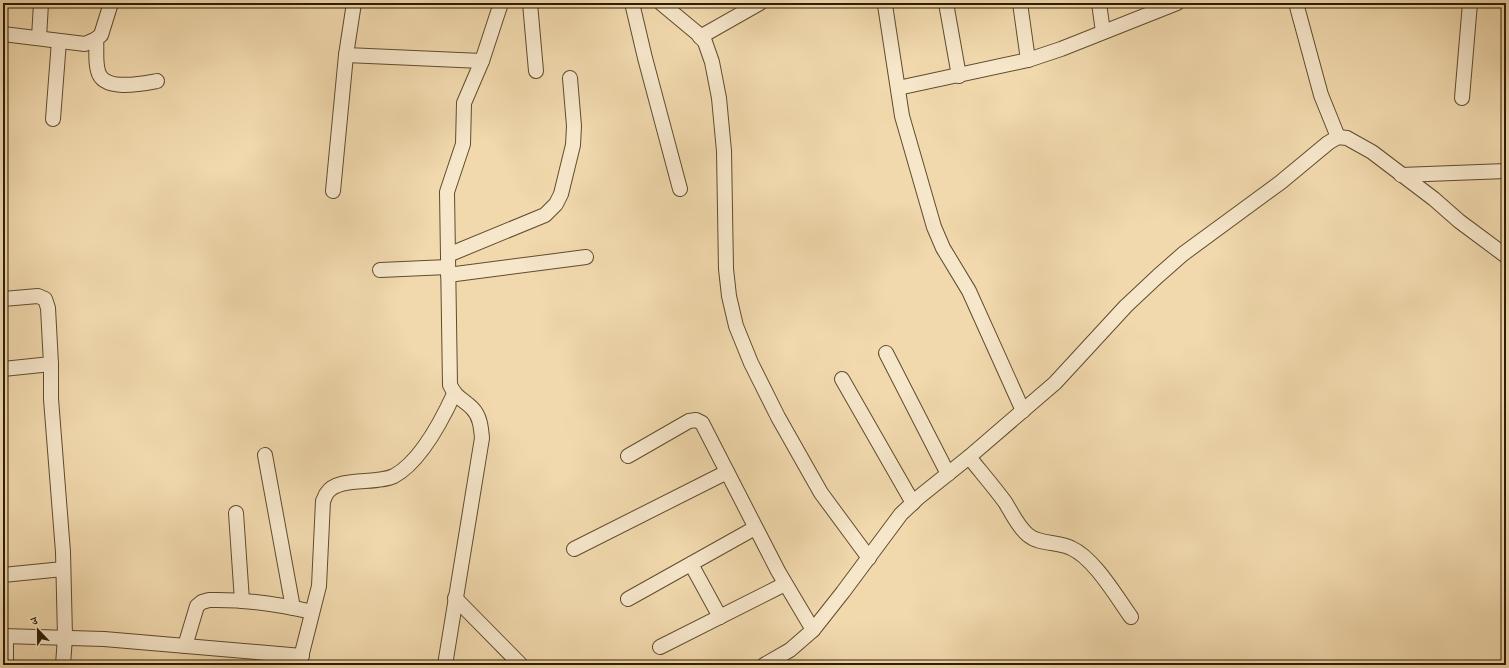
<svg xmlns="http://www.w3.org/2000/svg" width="1509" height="668" font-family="Alegreya,'Noto Serif Devanagari',serif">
<rect width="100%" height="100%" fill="#f1d9ad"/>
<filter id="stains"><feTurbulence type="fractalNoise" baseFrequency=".005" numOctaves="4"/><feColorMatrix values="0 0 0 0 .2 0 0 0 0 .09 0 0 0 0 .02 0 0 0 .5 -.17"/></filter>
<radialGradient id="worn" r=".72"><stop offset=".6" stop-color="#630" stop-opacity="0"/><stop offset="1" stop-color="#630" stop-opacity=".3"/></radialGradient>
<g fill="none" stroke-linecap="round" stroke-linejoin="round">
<!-- minor casing -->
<g stroke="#5f4c2e" stroke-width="16">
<g id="minor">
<polyline points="530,3 536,71"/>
<polyline points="632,3 645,58 680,189"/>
<polyline points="661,3 697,33 705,42 712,62 719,98 724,151 726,269 729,296 736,326 751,363 778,417 821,493 869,558"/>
<polyline points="946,3 959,76"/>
<polyline points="1020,3 1028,60"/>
<polyline points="1099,3 1103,32"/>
<polyline points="1296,3 1321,95 1338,137"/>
<polyline points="885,5 902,116 934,227 943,248 969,291 1023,411"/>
<polyline points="3,34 85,44 96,39 101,35 111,3"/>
<polyline points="700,37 760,3"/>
<polyline points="39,38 41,3"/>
<path d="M96,39C97,49 95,61 98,71C103,92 141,84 157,81"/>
<polyline points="346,55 482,61"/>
<polyline points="898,88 1028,60 1061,49 1177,3"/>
<polyline points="1462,98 1470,3"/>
<polyline points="53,119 59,41"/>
<polyline points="1401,175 1506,171"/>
<polyline points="333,191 346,55 354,3"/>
<polyline points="448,255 545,215 556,204 561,194 573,145 574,126 570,78"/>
<polyline points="380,270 448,267"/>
<polyline points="448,275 586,257"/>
<polyline points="3,299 38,296 45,299 48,308 51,364 51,399 63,552 65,637 63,665"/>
<polyline points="886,353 948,474"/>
<polyline points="3,369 51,364"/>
<polyline points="842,379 913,503"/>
<polyline points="265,455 293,608"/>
<polyline points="628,456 689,421 696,420 702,423 778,571 813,630"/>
<path d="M969,457C981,472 994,487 1005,502C1012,513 1018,527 1028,535C1040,545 1057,541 1071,548C1094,558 1116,596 1131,617"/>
<polyline points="236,513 242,601"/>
<polyline points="574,549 727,472"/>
<polyline points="691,564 720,617"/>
<polyline points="3,575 63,569"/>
<polyline points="455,598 521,665"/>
<polyline points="628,599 755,528"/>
<polyline points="3,636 104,639 302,656"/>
<path d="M185,646L197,606L202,602L209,600C244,599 278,604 312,612"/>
<polyline points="660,647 785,584"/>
<polyline points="6,665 6,636"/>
<path d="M299,665L319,586L323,501C325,498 325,495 327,493C338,476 376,485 394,476C420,462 442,420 454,394"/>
<path d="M445,665L482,438C481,427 480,416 472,408C463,399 456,398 450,385L447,192L463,144L464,103L482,61L501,3"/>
<polyline points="764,665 790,650 813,630 843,592 901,514 919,497 969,457 1055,383 1126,306 1158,276 1183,254 1281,182 1328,143 1338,137 1347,138 1372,152 1434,199 1459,221 1506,256"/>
</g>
</g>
<!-- minor -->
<use href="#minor" stroke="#f6e6ca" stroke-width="14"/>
</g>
<!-- margin -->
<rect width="1509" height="668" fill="none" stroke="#f1d9ad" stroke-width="16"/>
<rect x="4" y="4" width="1501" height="660" fill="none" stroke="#2e1d03" stroke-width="2"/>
<rect x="8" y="8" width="1493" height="652" fill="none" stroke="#2e1d03"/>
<!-- north arrow -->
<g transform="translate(38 630) rotate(338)" stroke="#f6e6ca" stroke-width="3" paint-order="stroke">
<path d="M0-3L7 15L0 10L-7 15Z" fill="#2e1d03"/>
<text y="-6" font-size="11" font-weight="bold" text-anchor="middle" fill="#2e1d03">उ</text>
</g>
<rect width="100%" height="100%" filter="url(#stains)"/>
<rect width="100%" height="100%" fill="url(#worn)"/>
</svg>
